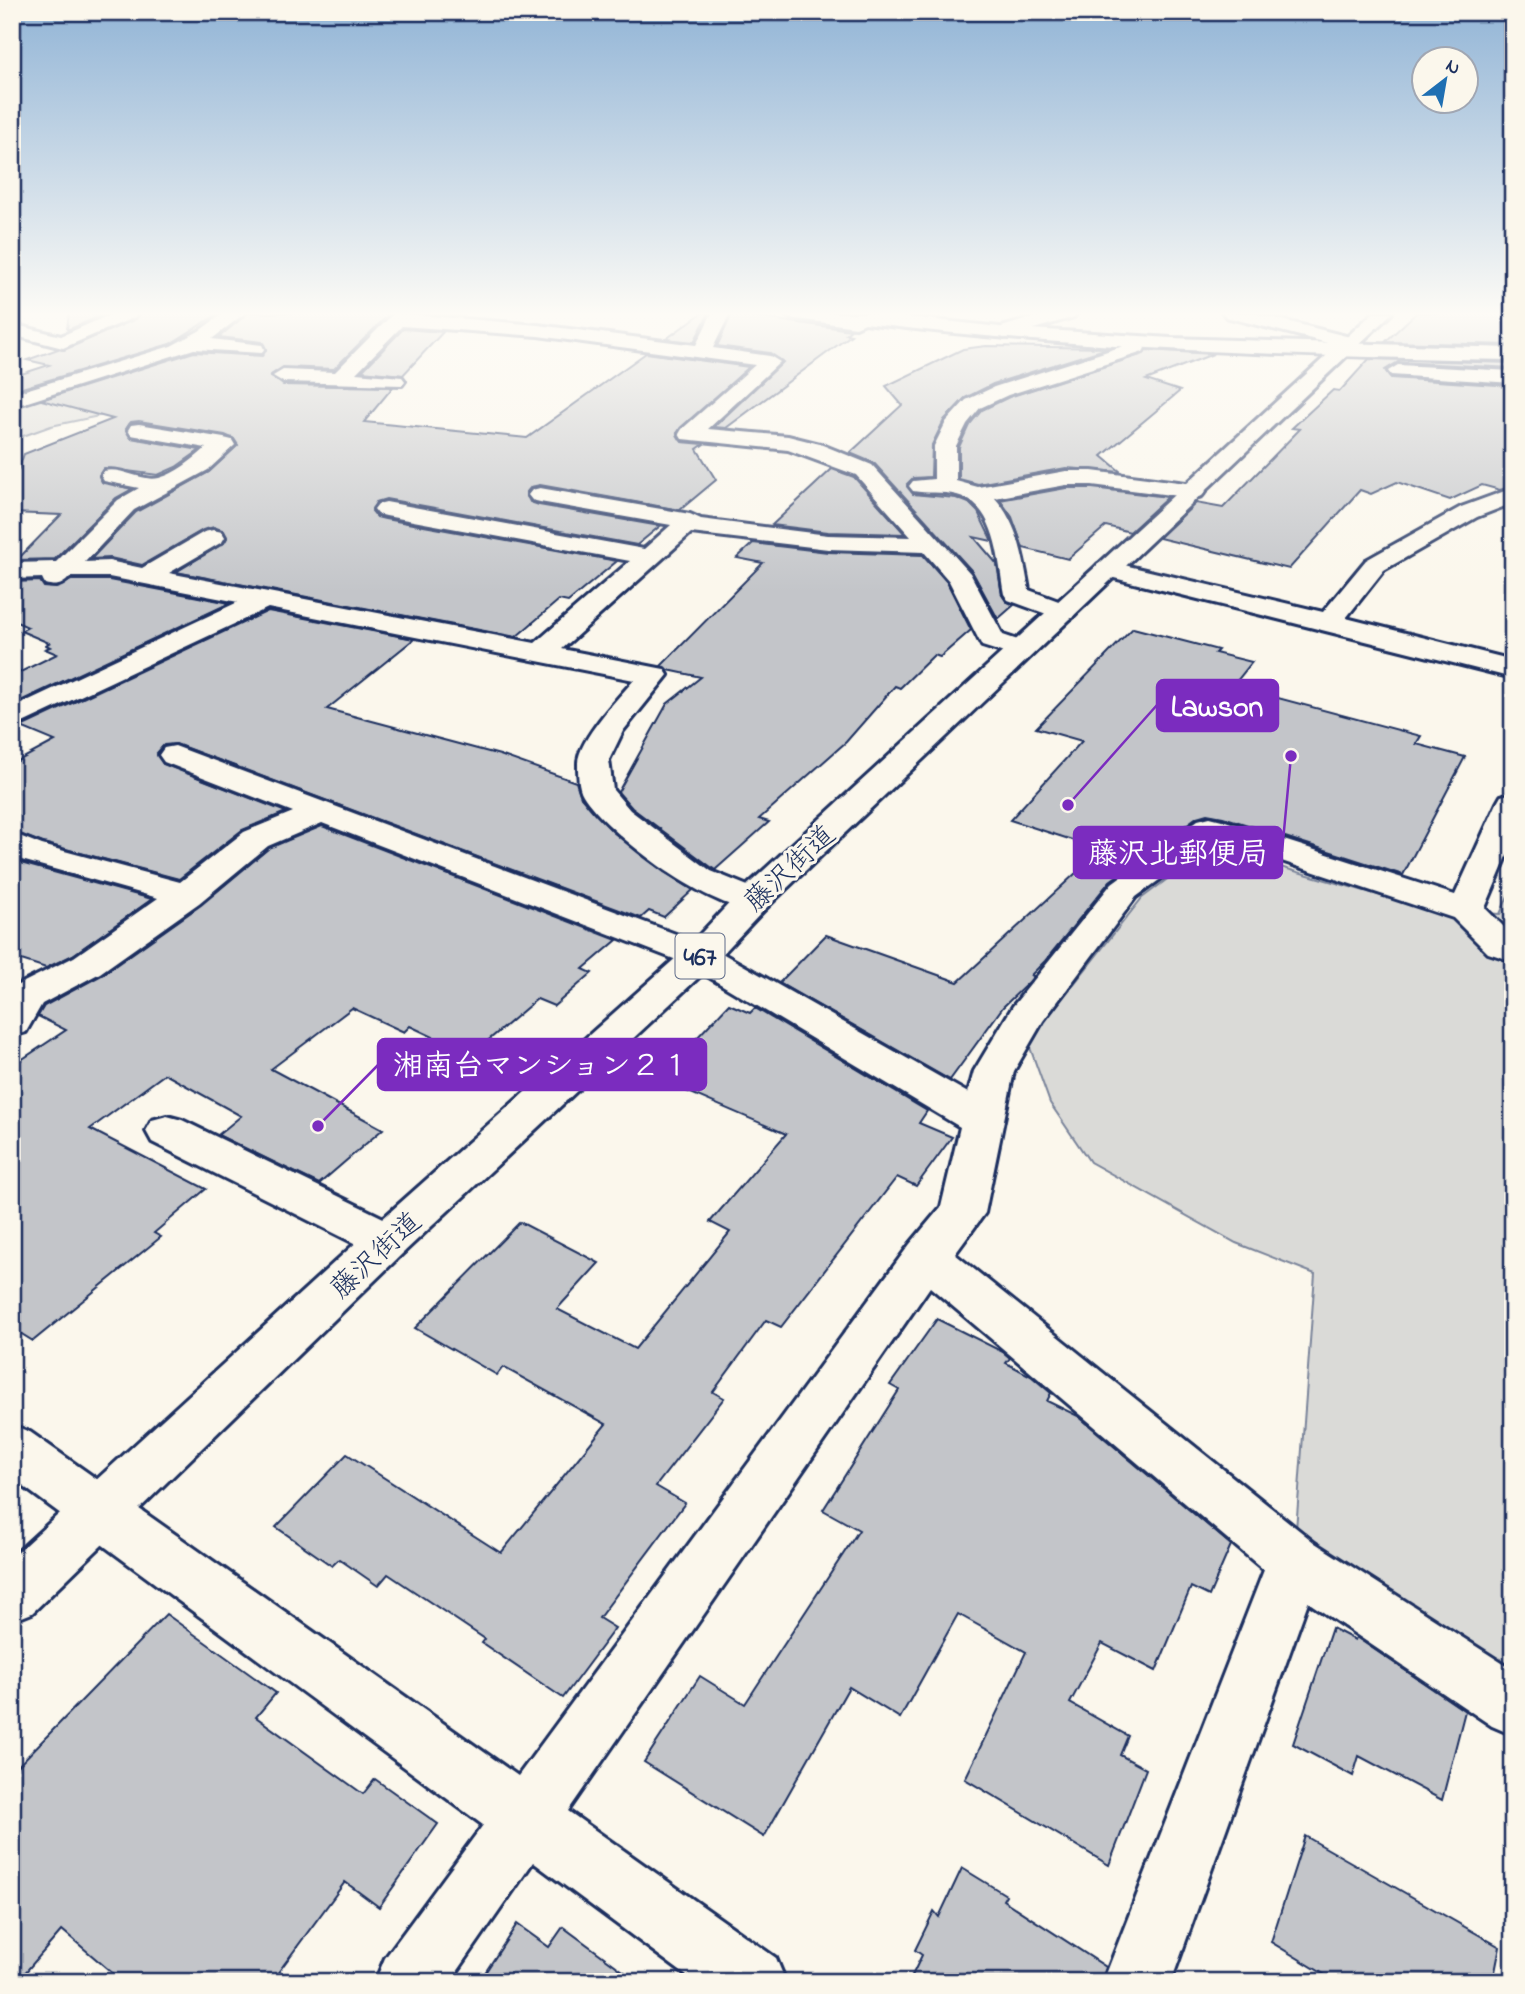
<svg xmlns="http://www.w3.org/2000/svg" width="1525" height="1994" font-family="'Indie Flower','Klee One',sans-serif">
<rect width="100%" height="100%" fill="#fbf7ec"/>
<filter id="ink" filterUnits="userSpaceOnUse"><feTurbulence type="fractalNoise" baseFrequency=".0143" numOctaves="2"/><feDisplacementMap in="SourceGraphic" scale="14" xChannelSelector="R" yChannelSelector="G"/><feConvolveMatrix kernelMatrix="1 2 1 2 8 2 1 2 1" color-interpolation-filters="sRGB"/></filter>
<g filter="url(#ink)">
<!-- green -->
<g fill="#dadad7" stroke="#7a849a" stroke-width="2">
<polygon points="39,395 113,413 51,426 12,440 12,404"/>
<polygon points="1210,847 1431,910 1500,914 1513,885 1513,1676 1296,1530 1315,1274 1236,1243 1090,1162 1050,1103 1028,1042 1142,898"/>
</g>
<!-- building -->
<g fill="#c3c5c9" stroke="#1b2f5e" stroke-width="2">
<polygon points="69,313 107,313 70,329 67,329"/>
<polygon points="141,313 219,313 170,344 12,391 12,377 49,365 27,360 58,349 64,350 136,319"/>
<polygon points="248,313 390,313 334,369 283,367 271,375 283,385 393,387 364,422 527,438 646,353 749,367 677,433 682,442 704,444 697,449 716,480 680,510 540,485 531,487 526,493 530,502 539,505 660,526 637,545 386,499 376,502 372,511 377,517 385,519 617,561 568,602 559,600 516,637 176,572 224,543 227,538 224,531 214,527 203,530 142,565 110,558 91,559 136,512 209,472 238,445 234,439 225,435 139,421 131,422 126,429 131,438 200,450 176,467 158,475 104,468 99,475 102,482 132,489 116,498 55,559 17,560 61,515 12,513 12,487 24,454 113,419 41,400 194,352 262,356 266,350 262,342 219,337"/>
<polygon points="702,313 709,313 694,342 666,339"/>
<polygon points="1416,313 1513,313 1513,345 1385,342"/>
<polygon points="732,314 851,330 846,334 851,335 726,428 714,427 783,362 770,353 717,346"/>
<polygon points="403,329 443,332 403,375 362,371"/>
<polygon points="986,346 1108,348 993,384 965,398 944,420 932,445 931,477 913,478 907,484 913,494 956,498 969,503 978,512 992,541 974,537 997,564 1002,595 1006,601 1014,605 998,619 972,571 874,463 850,453 902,405 886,386 963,349"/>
<polygon points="1147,350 1213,354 1146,380 1180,391 1102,456 1121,472 1066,468 978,484 959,479 959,447 969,425 982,410 1009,397 1144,354"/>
<polygon points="1369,359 1513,363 1513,368 1398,362 1385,370 1391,378 1513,386 1513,449 1506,449 1513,455 1513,486 1500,490 1482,485 1450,500 1397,482 1371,494 1360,490 1289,569 1159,538 1196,503 1223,508 1300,429 1292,428 1333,390 1340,391"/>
<polygon points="832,469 854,477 905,534 828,532 772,525"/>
<polygon points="1066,488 1092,488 1168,497 1130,532 1106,526 1068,559 1023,548 1012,517 1000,500"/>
<polygon points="753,543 828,552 923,555 947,582 971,630 940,657 934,655 900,688 895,686 846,742 759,819 769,822 715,870 632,808 618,792 667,704 701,677 668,670 661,666 763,563 737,558"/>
<polygon points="71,580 109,580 230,603 12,705 12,676 57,654 45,649 50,647 46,645 49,643 21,631 28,627 12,620 12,582 40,581 44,587 56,588"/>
<polygon points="268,611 414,639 327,709 500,755 576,782 581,797 613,832 664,872 693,890 664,917 649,911 641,918 176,744 164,745 157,753 163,764 286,812 242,830 179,879 43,843 12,831 12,764 55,741 21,727"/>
<polygon points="1133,628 1218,650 1215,653 1252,662 1233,686 1421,736 1416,744 1465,757 1403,875 1223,817 1207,814 1197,817 1110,881 1045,961 1031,975 1034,976 1029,982 1003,1007 950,1080 779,983 826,935 958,982 1090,860 1086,859 1097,848 1010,820 1082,741 1036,728"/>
<polygon points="322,826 617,940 583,969 592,973 554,1006 537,999 471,1055 410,1026 404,1032 352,1008 271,1069 383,1129 319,1184 218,1135 241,1116 165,1074 90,1129 206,1189 154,1233 161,1237 33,1341 12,1328 12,1066 66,1030 38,1016 44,1006 102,975 201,905 269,848"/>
<polygon points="12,859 17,862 152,899 73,955 46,968 12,957"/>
<polygon points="729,1004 750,1013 755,1008 927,1111 919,1123 952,1137 916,1186 897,1177 781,1327 766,1320 713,1392 724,1398 656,1486 685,1503 599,1618 615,1628 563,1698 482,1643 485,1639 388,1574 378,1586 339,1559 332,1566 276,1527 347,1454 501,1553 606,1424 503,1367 497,1375 415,1328 520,1222 599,1263 557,1309 635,1349 730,1232 710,1222 786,1134 658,1079"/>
<polygon points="937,1319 1003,1352 1010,1358 1006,1363 1031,1376 1051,1393 1047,1401 1078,1416 1231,1545 1209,1596 1191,1587 1156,1671 1102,1643 1070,1703 1128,1736 1120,1755 1146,1769 1109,1865 965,1779 1026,1652 958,1614 900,1718 849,1687 764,1837 644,1762 700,1676 745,1704 859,1530 823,1510 899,1390 890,1385"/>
<polygon points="166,1614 276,1693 256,1717 363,1794 375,1779 438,1824 379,1907 345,1882 271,1982 123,1982 62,1930 17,1982 12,1982 12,1772"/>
<polygon points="1332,1628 1355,1640 1356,1637 1465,1711 1442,1800 1359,1756 1353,1776 1293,1744"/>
<polygon points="1305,1836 1500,1947 1493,1982 1337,1982 1271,1942"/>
<polygon points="962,1868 1006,1895 1003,1900 1106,1967 1101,1982 909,1982 922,1955 915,1950 934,1911 939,1917"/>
<polygon points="517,1924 549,1947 563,1927 638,1982 479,1982"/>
</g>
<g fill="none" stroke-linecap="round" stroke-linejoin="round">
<!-- minor casing -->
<g stroke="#1b2f5e" stroke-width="6">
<g id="minor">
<polygon points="114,313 138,313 135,317 63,348 12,335 12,324 61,336"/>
<polygon points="224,313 245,313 212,339 262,345 264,349 262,353 194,349 12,407 12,394 171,346 199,331"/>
<path d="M394,313L538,325L696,345L712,313H730L713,348L770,356L780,362L708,429L788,436L820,444L872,465L970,573L1003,635L1030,644L1034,650L1030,656L1020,658L982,646L949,581L924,552L828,549L691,533L562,649L664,669L668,675L623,731L609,760L613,790L630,810L711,871L765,893L770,901L765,909C720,920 606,833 583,795C578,787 578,773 578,764C577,741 619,697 634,680L268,608L12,728V708L238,602L109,577H70C62,586 56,587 45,584L42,578L12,579V563L56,562L118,500L139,488L104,481L101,476L104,471C122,467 142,482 159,478C175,474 194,459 206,448L131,435L128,430L131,425L139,424L224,438L232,440L235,445L208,470L134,510L85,562L109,561L142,568L204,532L213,530L222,532L225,537L222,542L169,573L535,643L630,561L386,516L378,514L374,509L378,504L386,502L644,549L671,525L540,502L532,500L528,495L532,490L540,488L690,514L701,519L828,535L911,537L856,475L788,450L682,439L679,434L682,429L755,365L538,336L402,326L356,373L402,377L405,381L402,385L283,382L273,376L283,370L335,372Z"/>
<polygon points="1049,313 1077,313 1074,317 1004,338 995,332 998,328"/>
<polygon points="1223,313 1254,313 1358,339 1360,343 1351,349 1226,317"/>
<path d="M1136,342L1145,348L1143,352L1008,395L980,408L967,424L956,446V481L978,487L1066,471H1092L1194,484L1202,486L1206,491L1202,496L1194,498L1092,485H1066L995,498C1018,524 1023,556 1029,590L1072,606L1076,612L1072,618L1063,620L1008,600L1004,594C998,560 997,506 957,495C942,491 927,494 913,491L909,486L913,481L934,479V446L946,422L966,400L994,387Z"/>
<polygon points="1398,365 1513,371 1513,383 1391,375 1388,371"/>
<polygon points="1513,488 1513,503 1477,517 1384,570 1346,618 1513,660 1513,678 1098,574 1094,569 1098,564 1107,561 1323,612 1366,560 1461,507"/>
<polygon points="175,746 713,948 968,1093 974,1071 1013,1006 1112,883 1198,820 1210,817 1222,820 1455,895 1497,803 1501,796 1513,793 1513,842 1485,908 1513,936 1513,961 1488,953 1453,918 1215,839 1136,897 1043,1021 1014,1071 985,1213 955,1254 1315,1543 1513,1670 1513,1735 1492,1726 1308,1602 1171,1982 1103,1982 1264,1570 930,1287 568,1811 776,1958 786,1982 695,1982 533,1862 450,1982 375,1982 385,1958 483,1825 12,1478 12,1425 30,1432 518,1776 910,1244 941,1207 960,1127 687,964 322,823 268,846 199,903 100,973 42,1004 26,1032 12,1036 14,987 74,957 158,898 18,859 12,856 12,833 42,845 180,882 244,832 293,812 164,762 159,755 164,748"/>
<polygon points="167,1116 182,1120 404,1228 411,1240 404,1252 388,1258 372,1252 152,1142 146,1131 152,1120"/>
</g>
</g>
<!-- major casing -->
<g stroke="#1b2f5e" stroke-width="6">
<path id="major" d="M781,313H873L1000,327L1171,338L1513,348V360C1296,356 1080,350 865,323L856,327L790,318Z"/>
</g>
<!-- highway casing -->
<g stroke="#1b2f5e" stroke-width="6">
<polygon id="highway" points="1373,313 1392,313 765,909 713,964 404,1252 32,1613 12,1621 12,1557 372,1228 687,948 739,893"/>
</g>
<!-- minor -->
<use href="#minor" fill="#fbf7ec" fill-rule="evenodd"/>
<!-- major -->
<use href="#major" fill="#fbf7ec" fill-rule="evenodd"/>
<!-- highway -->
<use href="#highway" fill="#fbf7ec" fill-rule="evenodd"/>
</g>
</g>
<!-- sky -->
<linearGradient id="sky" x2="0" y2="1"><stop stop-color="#91b4d6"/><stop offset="0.53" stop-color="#fdfbf6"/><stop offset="1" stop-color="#fdfbf6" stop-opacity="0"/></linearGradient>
<rect width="1525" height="592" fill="url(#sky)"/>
<g text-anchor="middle" stroke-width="6" stroke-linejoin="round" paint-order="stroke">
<!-- shield labels -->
<rect fill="#fbf7ec" stroke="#5e6b89" stroke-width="2" x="675.5" y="933.5" width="49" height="45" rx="5"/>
<g font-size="26" font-weight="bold" fill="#1b2f5e">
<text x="700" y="965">467</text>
</g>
<!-- street labels -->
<g font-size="28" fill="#1b2f5e" stroke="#fbf7ec">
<text transform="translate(789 867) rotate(-43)" y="10">藤沢街道</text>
<text transform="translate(375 1254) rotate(-43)" y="10">藤沢街道</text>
</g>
</g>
<!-- callouts -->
<path fill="none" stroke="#7b2cbf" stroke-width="2.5" d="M1068 805L1157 705M1291 756L1282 852M318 1126L378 1065"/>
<g fill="#7b2cbf" stroke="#fbf7ec" stroke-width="2.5">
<circle cx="1068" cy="805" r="7"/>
<circle cx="1291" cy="756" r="7"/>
<circle cx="318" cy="1126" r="7"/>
</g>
<g fill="#7b2cbf" stroke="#7b2cbf" stroke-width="2.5">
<rect x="1157" y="680" width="121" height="51" rx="7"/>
<rect x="1074" y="827" width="208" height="51" rx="7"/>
<rect x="378" y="1039" width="328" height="51" rx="7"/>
</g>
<g font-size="30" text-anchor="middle" font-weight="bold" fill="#fff">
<text x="1217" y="716">Lawson</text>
<text x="1178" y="863">藤沢北郵便局</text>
<text x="542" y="1075">湘南台マンション２１</text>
</g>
<!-- margin -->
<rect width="1525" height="1994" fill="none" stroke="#fbf7ec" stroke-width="42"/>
<rect x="21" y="21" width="1483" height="1952" fill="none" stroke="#1b2f5e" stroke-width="2.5" filter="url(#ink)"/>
<!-- north arrow -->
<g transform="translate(1445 80) rotate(31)"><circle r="33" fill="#fbf7ec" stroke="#a1a7b3" stroke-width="2"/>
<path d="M0-5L12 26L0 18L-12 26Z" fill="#1f6fb2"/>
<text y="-10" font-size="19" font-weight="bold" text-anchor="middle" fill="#1b2f5e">N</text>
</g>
</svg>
